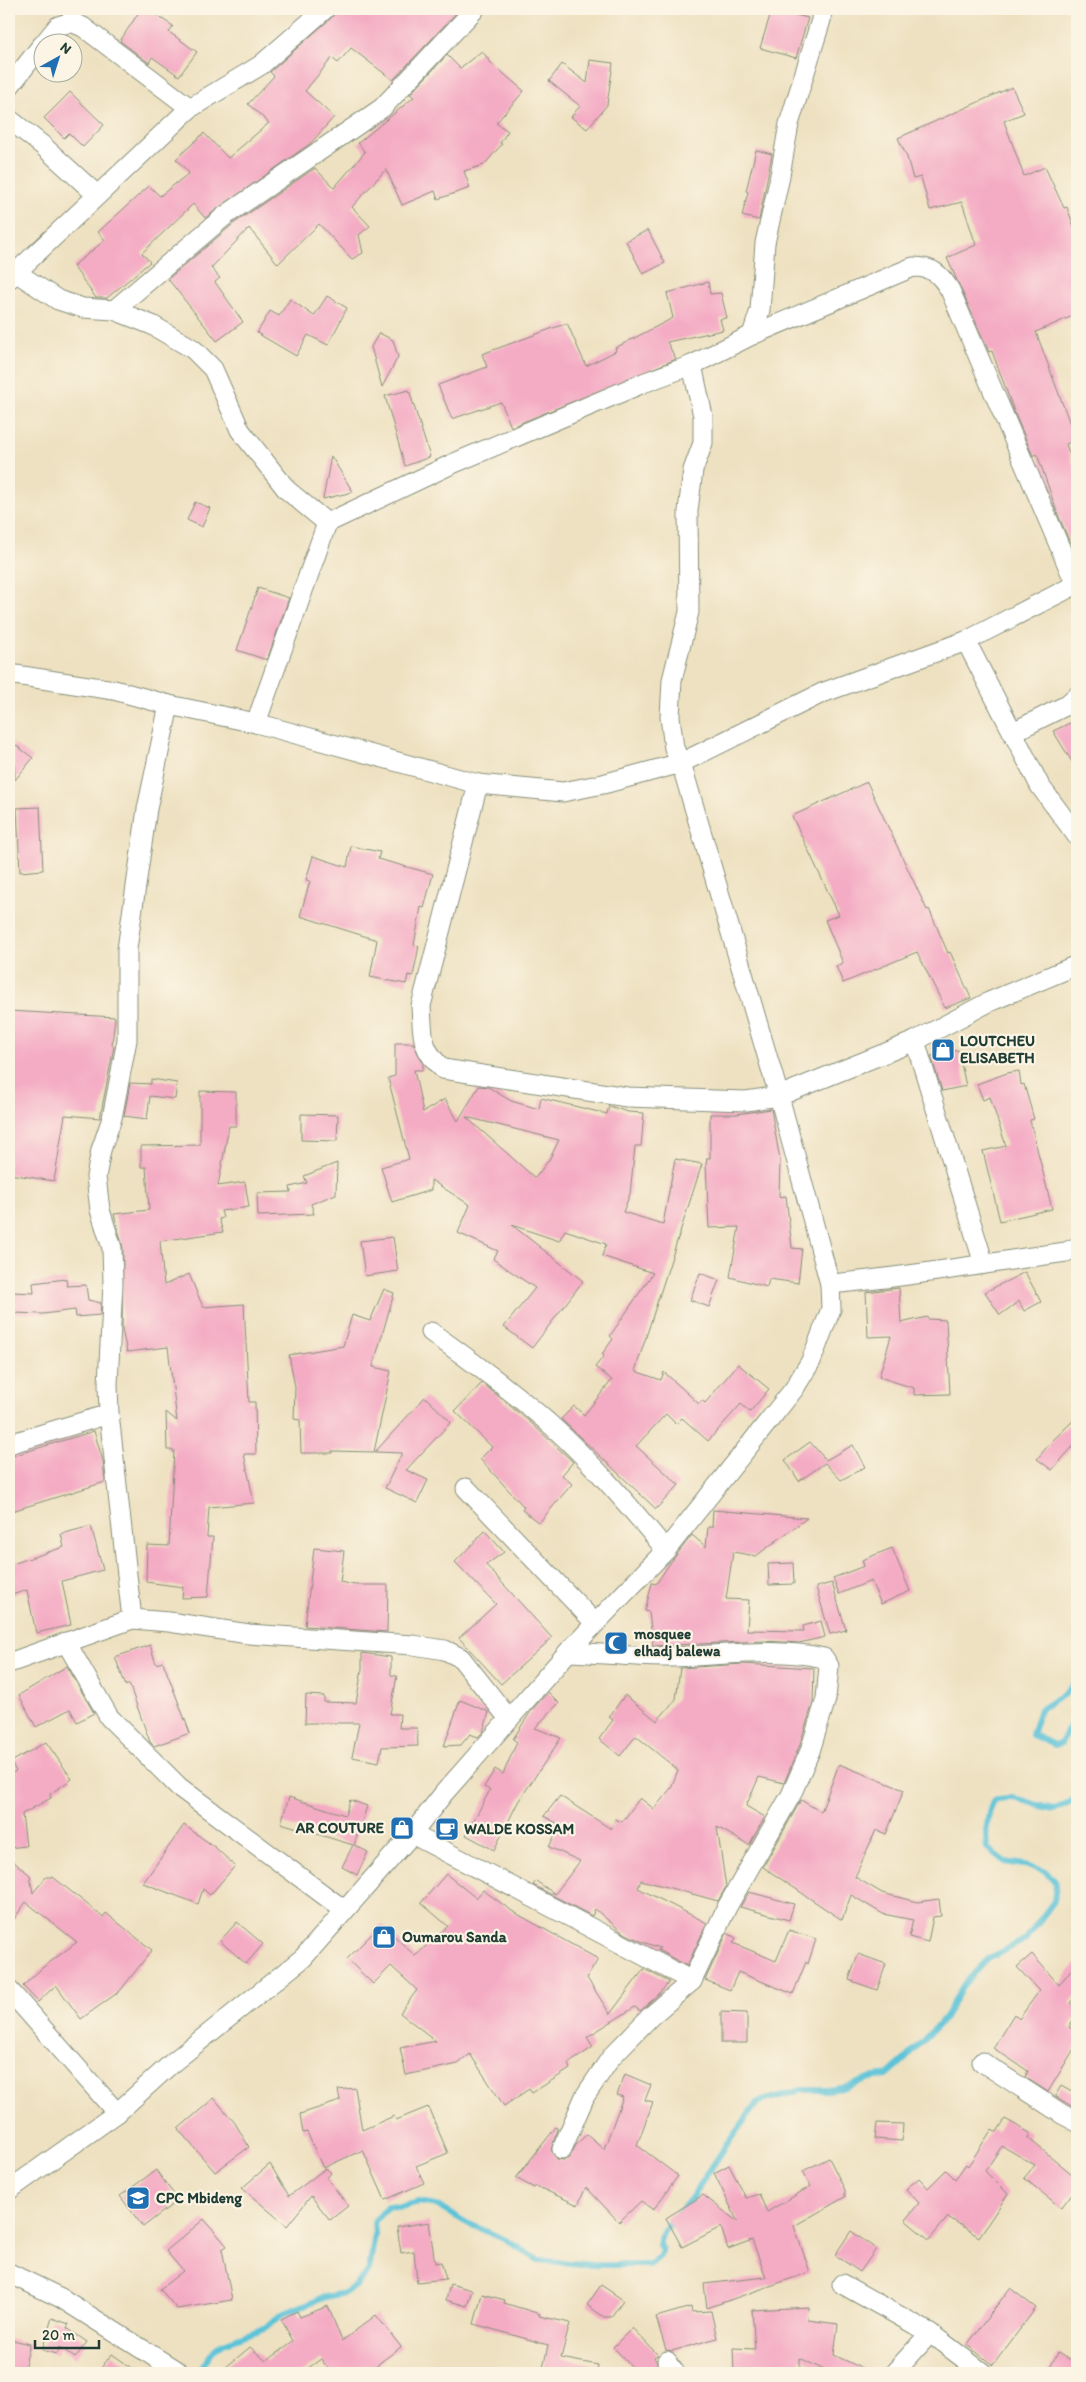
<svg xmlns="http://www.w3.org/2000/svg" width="1086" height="2382" font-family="Itim,sans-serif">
<rect width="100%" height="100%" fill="#fcf5e5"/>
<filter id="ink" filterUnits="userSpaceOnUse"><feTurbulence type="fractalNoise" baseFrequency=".02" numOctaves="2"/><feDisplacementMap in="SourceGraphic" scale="10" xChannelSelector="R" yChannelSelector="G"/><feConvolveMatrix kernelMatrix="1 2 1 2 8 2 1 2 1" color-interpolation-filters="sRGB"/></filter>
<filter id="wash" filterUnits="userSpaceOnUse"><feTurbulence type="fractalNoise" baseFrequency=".0096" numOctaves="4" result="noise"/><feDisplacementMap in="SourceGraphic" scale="20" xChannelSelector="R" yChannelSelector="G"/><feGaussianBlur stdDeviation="1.12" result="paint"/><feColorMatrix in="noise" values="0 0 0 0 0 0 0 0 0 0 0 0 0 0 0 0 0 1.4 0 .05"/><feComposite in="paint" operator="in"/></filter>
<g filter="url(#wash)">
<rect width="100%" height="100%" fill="#eee1c1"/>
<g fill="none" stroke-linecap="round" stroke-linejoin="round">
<!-- stream -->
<g stroke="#5cc3d8" stroke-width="6">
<polyline points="1077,1680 1065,1694 1040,1709 1032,1735 1055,1745 1061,1743 1070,1726 1077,1728"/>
<path d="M197,2373L215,2349L223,2343L267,2327L280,2315L321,2298L344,2293L356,2286L369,2270L375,2234L374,2222L388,2206L400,2207L419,2202L436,2205L467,2223L506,2240L538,2260L592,2265H650L660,2256L662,2250L659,2246L660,2241L664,2230L690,2200L727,2144L758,2102L802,2090H828L842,2088L869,2078L887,2075L904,2060L944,2019L964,1984L988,1959L1026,1939L1054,1901L1056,1884L1054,1879L1046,1872L1030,1866L1005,1862L987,1848C985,1834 987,1812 994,1800C1002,1798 1010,1797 1018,1799C1045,1805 1054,1819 1077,1796"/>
</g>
</g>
<g id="blocks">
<!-- building -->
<g fill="#f4abc4" fill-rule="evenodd">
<polygon points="141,9 147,9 173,26 169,32 197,52 179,76 152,57 149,63 120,41"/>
<polygon points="336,9 460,9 393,80 351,48 338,63 332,58 305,91 334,117 311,143 205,218 193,204 142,253 150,262 107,298 96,298 73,266 105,240 98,232 149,186 160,196 189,173 176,159 204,133 228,158 269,123 248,104 274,76 270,72 332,17"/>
<polygon points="772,9 808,18 796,58 760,48"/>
<polygon points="482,51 491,63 524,91 496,123 508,131 500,143 502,144 484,165 464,171 470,188 438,199 435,191 402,205 386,169 352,207 370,226 359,235 363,253 352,259 319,224 278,264 249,228 211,268 220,278 215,282 243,322 217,341 168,279 233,224 315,168 334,188 365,152 358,143 414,97 410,94 447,55 460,68"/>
<polygon points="590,60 613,63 607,105 587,129 571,117 580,106 549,81 562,64 587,83"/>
<polygon points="1012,87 1024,113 1004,121 1024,176 1045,167 1064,208 1067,207 1077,235 1077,314 1036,332 1076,440 1066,444 1077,475 1077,559 1057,512 1037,454 1033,456 1015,414 992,351 989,352 947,258 976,245 962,202 930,210 921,177 913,179 907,157 898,138"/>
<polygon points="70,92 104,125 83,147 69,133 64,138 44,118"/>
<polygon points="756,150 772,154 759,220 742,216 748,192 746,191"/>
<polygon points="648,230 665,263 643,274 626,241"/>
<polygon points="708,282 710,294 721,293 727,318 720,319 723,330 667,342 676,359 511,427 501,402 452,419 438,385 487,367 482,354 567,323 586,366 616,351 615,348 673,318 667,293"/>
<polygon points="327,296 347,308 328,345 308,335 296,356 257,333 270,311 279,316 290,299 314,316"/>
<polygon points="379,333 393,340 398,357 382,387 371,347"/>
<polygon points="409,390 430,457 405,466 385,396"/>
<polygon points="331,456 353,492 323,499"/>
<polygon points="195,502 210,508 202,527 187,520"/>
<polygon points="258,588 289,598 267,660 237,650"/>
<polygon points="1072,722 1077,731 1077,770 1053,731"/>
<polygon points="13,743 33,758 15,780"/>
<polygon points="867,782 927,910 929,909 948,953 950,952 971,998 945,1008 917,952 843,983 836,966 843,963 825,920 839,915 792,816"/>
<polygon points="40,807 43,870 20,872 17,808"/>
<polygon points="351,846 380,852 378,859 433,874 424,908 421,907 414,945 419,946 413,976 408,975 406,984 370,977 377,940 300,916 310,881 306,880 313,856 347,867"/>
<polygon points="9,1011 115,1017 112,1045 114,1046 100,1118 65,1115 54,1181 9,1174"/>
<path d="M395,1043H413L423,1063V1070H414L423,1112L445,1099L458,1121L479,1086L488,1087L511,1101L539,1109L541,1098L607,1114L609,1106L628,1112L644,1113L641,1146H635L630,1194L623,1212L663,1224L675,1159L702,1164L635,1371L661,1380L664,1372L699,1404L702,1400L705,1403L738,1364L769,1389L750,1412L741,1404L708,1441L682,1418L676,1424L666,1414L636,1446L679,1485L656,1509L561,1419L574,1406L584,1415L612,1380L595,1367L604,1356L602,1354L613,1339L610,1336L653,1273L602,1256L606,1244L565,1230L559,1241L512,1225L583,1281L532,1348L504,1327L535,1288L493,1259L498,1251L458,1233L470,1205L431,1180V1190L392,1202L381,1167L409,1159L388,1078L395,1076ZM466,1117L559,1140L549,1160L535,1178Z"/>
<polygon points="958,1050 966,1086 942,1091 931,1056"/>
<polygon points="1019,1071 1021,1085 1024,1084 1034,1119 1030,1120 1052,1209 1000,1221 983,1151 1006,1146 990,1097 983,1100 977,1084 1007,1073"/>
<polygon points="151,1079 177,1083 175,1099 150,1096 147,1119 124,1116 130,1083 151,1084"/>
<polygon points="200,1091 236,1092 236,1126 229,1126 218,1186 245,1182 249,1207 221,1211 223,1218 219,1219 223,1232 160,1241 164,1285 189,1274 203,1307 244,1304 249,1402 255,1402 256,1454 244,1454 254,1503 209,1507 207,1537 213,1537 208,1597 182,1598 183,1587 146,1582 147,1545 169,1546 174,1450 167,1450 166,1412 177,1421 168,1347 127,1352 122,1330 123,1248 114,1214 149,1210 146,1167 141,1167 141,1146 200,1145"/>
<polygon points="771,1109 780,1160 779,1197 786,1196 792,1248 802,1249 798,1283 769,1279 767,1287 730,1277 739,1227 709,1228 706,1165 707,1158 710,1158 710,1114 737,1114"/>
<polygon points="301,1114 338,1115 337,1141 301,1140"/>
<polygon points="337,1163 336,1194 311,1204 314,1214 258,1216 257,1193 291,1192 290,1187 307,1183 304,1176"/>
<polygon points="393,1237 398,1271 365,1276 360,1241"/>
<polygon points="1025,1272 1041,1302 1024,1311 1019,1301 1000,1315 985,1292"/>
<polygon points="700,1273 719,1280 709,1307 690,1300"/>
<polygon points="66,1279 67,1286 86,1285 88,1300 101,1303 100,1315 76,1317 75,1310 43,1314 12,1313 13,1292 34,1293 33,1283"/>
<polygon points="899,1288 901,1323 927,1317 928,1319 946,1320 950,1394 914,1395 914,1388 879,1377 891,1336 868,1337 866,1292"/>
<polygon points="384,1289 394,1293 373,1367 391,1371 374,1452 332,1451 332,1453 301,1453 300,1420 294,1419 295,1387 289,1355 343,1346 352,1315 370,1321"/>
<polygon points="482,1383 530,1422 573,1462 562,1475 572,1484 539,1523 522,1510 524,1507 480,1459 492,1447 455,1411"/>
<polygon points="425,1397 451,1422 406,1470 428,1480 417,1503 385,1488 402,1453 375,1452"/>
<polygon points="1077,1417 1077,1442 1052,1470 1037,1459 1050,1443"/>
<polygon points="94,1431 103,1461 105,1482 9,1512 9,1457"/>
<polygon points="810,1442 826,1460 853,1445 865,1467 841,1480 825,1463 799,1481 785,1460"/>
<polygon points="713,1510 807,1518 756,1556 733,1552 726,1599 749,1600 747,1630 804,1631 803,1626 821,1621 825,1637 799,1643 764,1641 653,1646 649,1612 645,1611 652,1583 656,1584 670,1563 692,1535 706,1547 708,1527 712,1527"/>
<polygon points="91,1526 103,1570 62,1581 71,1625 36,1633 27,1590 9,1596 9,1565 64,1547 61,1534"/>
<polygon points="485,1531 504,1552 486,1565 552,1638 501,1684 459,1638 496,1604 455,1562"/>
<polygon points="314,1548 344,1551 340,1582 355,1585 388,1585 387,1632 305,1626"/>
<polygon points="892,1548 910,1591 881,1604 871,1581 839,1594 833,1578 864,1566 862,1560"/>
<polygon points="793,1563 794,1584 769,1585 768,1564"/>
<polygon points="832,1583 846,1630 830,1634 816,1587"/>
<polygon points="150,1645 156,1664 163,1662 190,1733 154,1746 150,1742 129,1684 126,1686 115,1657"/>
<polygon points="362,1653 391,1657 391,1675 397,1676 390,1714 400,1714 399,1728 417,1728 418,1746 382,1747 379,1762 352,1757 359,1723 305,1723 306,1695 324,1696 324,1702 356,1703 362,1669"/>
<polygon points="743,1664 814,1668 813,1703 799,1747 784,1783 759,1777 746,1806 765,1817 749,1845 717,1827 726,1887 718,1901 641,1880 638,1888 707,1923 687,1966 658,1950 660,1948 643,1942 622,1932 595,1909 592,1916 533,1885 536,1881 555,1894 580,1861 549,1847 560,1825 544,1816 560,1796 611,1829 615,1819 622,1822 640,1798 654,1809 671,1788 678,1770 636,1736 620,1756 599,1739 613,1720 609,1717 625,1695 657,1721 676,1699 680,1668"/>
<polygon points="67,1666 94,1713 77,1722 70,1709 36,1727 19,1695"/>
<polygon points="548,1692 559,1703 535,1728 561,1738 518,1802 494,1850 466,1835 490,1790 484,1787 495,1769 503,1774 517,1742 513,1739 531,1711"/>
<polygon points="460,1700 489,1712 483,1732 478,1737 470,1734 461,1745 444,1746"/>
<polygon points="46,1742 72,1779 50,1794 51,1798 22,1814 26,1846 9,1848 9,1775 16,1771 11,1762"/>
<polygon points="839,1764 904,1790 886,1834 876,1830 855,1877 882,1893 917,1902 939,1899 941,1916 933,1917 928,1942 909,1937 913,1920 883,1914 851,1895 842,1920 763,1867 801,1800 821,1812"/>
<polygon points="289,1797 345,1815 350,1800 367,1806 354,1845 368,1852 357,1875 342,1867 353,1845 281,1823"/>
<polygon points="184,1825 216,1848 235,1866 210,1895 203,1889 198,1904 143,1883"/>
<polygon points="9,1858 30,1875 33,1893 46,1877 53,1877 103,1917 106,1913 152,1950 120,1991 81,2019 56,1985 38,2002 23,1986 42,1968 77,1942 26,1902 9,1926"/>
<polygon points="446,1874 476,1898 483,1890 512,1911 598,1959 587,1978 610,2014 644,1969 669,1982 659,1994 640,2011 635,2007 587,2037 593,2047 568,2064 570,2069 532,2093 529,2089 504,2106 470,2054 458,2064 406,2075 400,2048 436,2041 400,2013 417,1990 391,1966 373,1984 347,1959 382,1924 415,1956 448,1926 421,1903"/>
<polygon points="749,1892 794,1904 789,1920 740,1907"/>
<polygon points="237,1922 263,1944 246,1964 220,1941"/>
<polygon points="789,1930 816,1939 808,1964 806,1962 793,1994 738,1972 730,1990 705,1980 727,1933 736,1938 733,1943 776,1961"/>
<polygon points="858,1954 886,1964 877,1990 849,1980"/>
<polygon points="1032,1954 1059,1985 1077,1962 1077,1994 1070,2003 1077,2009 1077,2016 1069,2027 1077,2033 1077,2044 1048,2092 1025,2077 1028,2071 993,2048 1014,2014 1019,2019 1039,1991 1017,1967"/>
<polygon points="721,2012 747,2013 747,2043 721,2043"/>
<polygon points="625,2074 651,2085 645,2100 653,2102 637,2145 678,2176 653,2210 641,2201 619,2222 586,2187 578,2205 536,2186 534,2188 516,2178 556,2127 558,2129 551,2150 557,2159 564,2160 569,2158 576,2145 587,2134 604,2149 623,2097 617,2095"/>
<polygon points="1061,2086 1077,2095 1073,2107 1055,2096"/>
<polygon points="355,2088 362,2130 394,2116 396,2120 428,2107 448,2153 416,2166 424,2183 385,2200 363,2150 323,2168 307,2132 303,2133 300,2114 340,2101 338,2090"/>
<polygon points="214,2098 235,2123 249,2147 215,2172 178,2129"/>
<polygon points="1005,2119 1030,2133 1028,2138 1077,2178 1077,2187 1061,2208 1024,2178 1035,2165 1002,2146 985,2171 1008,2194 979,2237 948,2217 929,2240 905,2220 919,2203 906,2189 919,2178 928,2188 946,2170 955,2179 966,2164 968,2166 992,2129 997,2132"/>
<polygon points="877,2123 903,2124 902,2141 875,2139"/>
<polygon points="829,2158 845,2190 845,2197 794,2226 810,2272 707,2308 704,2284 766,2277 752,2240 728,2249 721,2227 682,2247 666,2218 703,2195 738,2222 714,2173 729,2165 746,2198 759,2194 767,2212 811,2186 803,2171"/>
<polygon points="270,2164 289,2196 326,2168 331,2173 327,2178 348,2206 330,2220 311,2196 287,2226 242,2188"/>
<polygon points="156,2170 178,2200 143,2227 120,2196"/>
<polygon points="204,2219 227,2246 222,2249 232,2300 177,2309 160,2289 183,2271 166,2251"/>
<polygon points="429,2222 435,2263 441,2262 446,2279 417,2282 414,2251 401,2253 397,2227"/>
<polygon points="851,2231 876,2249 860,2272 835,2255"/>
<polygon points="450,2284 472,2290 467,2306 446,2300"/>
<polygon points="601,2285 623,2300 611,2317 604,2317 587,2305"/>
<polygon points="1010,2288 1036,2308 993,2365 967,2345"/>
<polygon points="482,2294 505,2300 504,2303 540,2314 539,2316 570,2323 561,2358 598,2365 597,2373 542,2373 548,2345 474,2324"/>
<polygon points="328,2306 342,2341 376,2315 401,2347 366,2373 331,2373 321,2359 301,2373 219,2373 250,2347 266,2361 293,2341 281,2319 297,2311 300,2317"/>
<polygon points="691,2307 692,2312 711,2311 717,2338 672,2351 666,2350 656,2317"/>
<polygon points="809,2307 808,2320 838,2324 834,2355 872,2373 830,2373 800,2358 800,2371 734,2373 733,2348 755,2349 752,2310"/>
<polygon points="52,2318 69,2324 67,2328 87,2342 75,2358 60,2347 57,2354 42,2350"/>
<polygon points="632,2328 658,2355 654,2357 662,2373 638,2373 613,2347"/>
<polygon points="9,2339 30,2344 23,2373 9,2373"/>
<polygon points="1058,2353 1077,2365 1077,2373 1046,2373"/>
<polygon points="112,2354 139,2373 97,2373"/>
</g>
</g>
</g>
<g filter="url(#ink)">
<use href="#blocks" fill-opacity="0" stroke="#868f7a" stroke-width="1"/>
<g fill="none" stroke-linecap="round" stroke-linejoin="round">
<!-- street casing -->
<g stroke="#868f7a" stroke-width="21">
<g id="street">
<polyline points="45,42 58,26 71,22 83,27 190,108"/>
<polyline points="9,87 42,45"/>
<polyline points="9,119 42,145 97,195"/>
<polyline points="17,273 58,300 83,308 114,310 152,325 193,349 213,369 240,430 287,490 327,523 256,723"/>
<polyline points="9,279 190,108 261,65 325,9"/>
<polyline points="114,310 226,215 382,108 475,9"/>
<polyline points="752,335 760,310 765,243 779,181 789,124 821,20 822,9"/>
<path d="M327,523L452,464L643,383L692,365L752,335L913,267C933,267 940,274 950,290L1076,585"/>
<polyline points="966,641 1040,786 1077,836"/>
<polyline points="9,674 114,690 169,705 256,723 478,784 563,792 603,784 681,763 822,693 966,641 1077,584"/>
<polyline points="1013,732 1065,706 1077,696"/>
<path d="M478,784L421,1006C423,1035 420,1048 443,1069L627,1097L746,1101L779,1096L915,1041L989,1002L1077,965"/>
<polyline points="915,1041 984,1264"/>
<path d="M830,1284C909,1277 988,1263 1066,1252L1077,1247"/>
<path d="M431,1332C473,1362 514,1392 552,1426C594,1464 630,1507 666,1550"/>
<polyline points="9,1444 109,1414"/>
<polyline points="466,1488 594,1622"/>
<polyline points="132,1619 169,1622 249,1634 413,1645 445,1650 461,1658 509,1719"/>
<polyline points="66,1642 109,1717 179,1787 344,1910"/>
<polyline points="9,1663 132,1619 109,1414 108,1384 113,1283 112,1248 100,1210 96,1177 101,1150 112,1118 127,1040 127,949 147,809 169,705"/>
<polyline points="412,1834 692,1981"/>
<polyline points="9,1990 117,2113"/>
<polyline points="982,2062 1062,2114 1077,2122"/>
<path d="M562,2149L585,2096L612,2056L651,2016L692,1981L727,1907L791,1795L810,1751L826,1699L829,1666L824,1658C772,1646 716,1657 663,1657C632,1657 599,1653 568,1652"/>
<polyline points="9,2190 117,2113 172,2063 303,1958 412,1834 444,1793 568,1652 666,1550 794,1389 811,1361 831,1309 830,1284 779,1096 681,763 674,748 670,717 672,680 689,612 688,511 693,470 703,443 703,416 692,365"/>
<polyline points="9,2273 61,2298 180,2373"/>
<polyline points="842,2284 930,2333 983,2373"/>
<polyline points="667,2361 675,2373"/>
<polyline points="894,2373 930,2333"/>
</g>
</g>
<!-- street -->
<use href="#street" stroke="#fff" stroke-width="19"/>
</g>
</g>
<!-- icons -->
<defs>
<g id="shop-square" transform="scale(1.25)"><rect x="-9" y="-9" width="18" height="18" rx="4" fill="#1f6fb2" stroke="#fcf5e5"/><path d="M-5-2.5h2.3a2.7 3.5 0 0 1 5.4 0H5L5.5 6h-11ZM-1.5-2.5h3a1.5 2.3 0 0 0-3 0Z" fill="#fff"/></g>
<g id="mosque-square" transform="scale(1.25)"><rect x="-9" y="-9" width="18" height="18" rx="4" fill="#1f6fb2" stroke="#fcf5e5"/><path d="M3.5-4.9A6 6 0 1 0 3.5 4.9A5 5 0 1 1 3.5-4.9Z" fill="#fff"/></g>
<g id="cafe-square" transform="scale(1.25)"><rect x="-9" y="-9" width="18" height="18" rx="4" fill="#1f6fb2" stroke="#fcf5e5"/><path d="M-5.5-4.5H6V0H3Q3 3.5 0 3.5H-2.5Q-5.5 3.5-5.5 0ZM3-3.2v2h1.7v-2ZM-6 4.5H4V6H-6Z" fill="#fff"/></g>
<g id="school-square" transform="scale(1.25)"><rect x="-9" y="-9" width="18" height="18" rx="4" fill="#1f6fb2" stroke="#fcf5e5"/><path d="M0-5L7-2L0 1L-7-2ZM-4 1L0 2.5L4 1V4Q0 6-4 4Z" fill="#fff"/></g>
</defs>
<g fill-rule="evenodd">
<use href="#shop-square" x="943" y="1050"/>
<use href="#mosque-square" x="616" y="1643"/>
<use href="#shop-square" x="402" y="1828"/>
<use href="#cafe-square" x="447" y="1829"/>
<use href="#shop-square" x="384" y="1937"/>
<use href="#school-square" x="138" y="2198"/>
</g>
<g text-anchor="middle" stroke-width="4.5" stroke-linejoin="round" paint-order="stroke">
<!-- poi labels -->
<g font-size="15" font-weight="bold" fill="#1f3d34" stroke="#fcf5e5" text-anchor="start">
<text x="960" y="1046">LOUTCHEU<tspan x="960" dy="17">ELISABETH</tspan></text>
<text x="634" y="1639">mosquee<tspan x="634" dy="17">elhadj balewa</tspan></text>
<text x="384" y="1833" text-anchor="end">AR COUTURE</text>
<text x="464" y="1834">WALDE KOSSAM</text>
<text x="402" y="1942">Oumarou Sanda</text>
<text x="156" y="2203">CPC Mbideng</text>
</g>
</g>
<!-- margin -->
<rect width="1086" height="2382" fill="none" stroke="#fcf5e5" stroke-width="30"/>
<!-- north arrow -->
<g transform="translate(58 58) rotate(39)"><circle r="24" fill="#fcf5e5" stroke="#a4ab9e"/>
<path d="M0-4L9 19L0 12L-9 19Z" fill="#1f6fb2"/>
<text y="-8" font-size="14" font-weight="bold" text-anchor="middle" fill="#1f3d34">N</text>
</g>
<!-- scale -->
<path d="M35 2340v8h64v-8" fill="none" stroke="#1f3d34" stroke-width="2.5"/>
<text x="42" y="2340" font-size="15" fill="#1f3d34" stroke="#fcf5e5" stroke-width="4" paint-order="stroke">20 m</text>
</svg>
